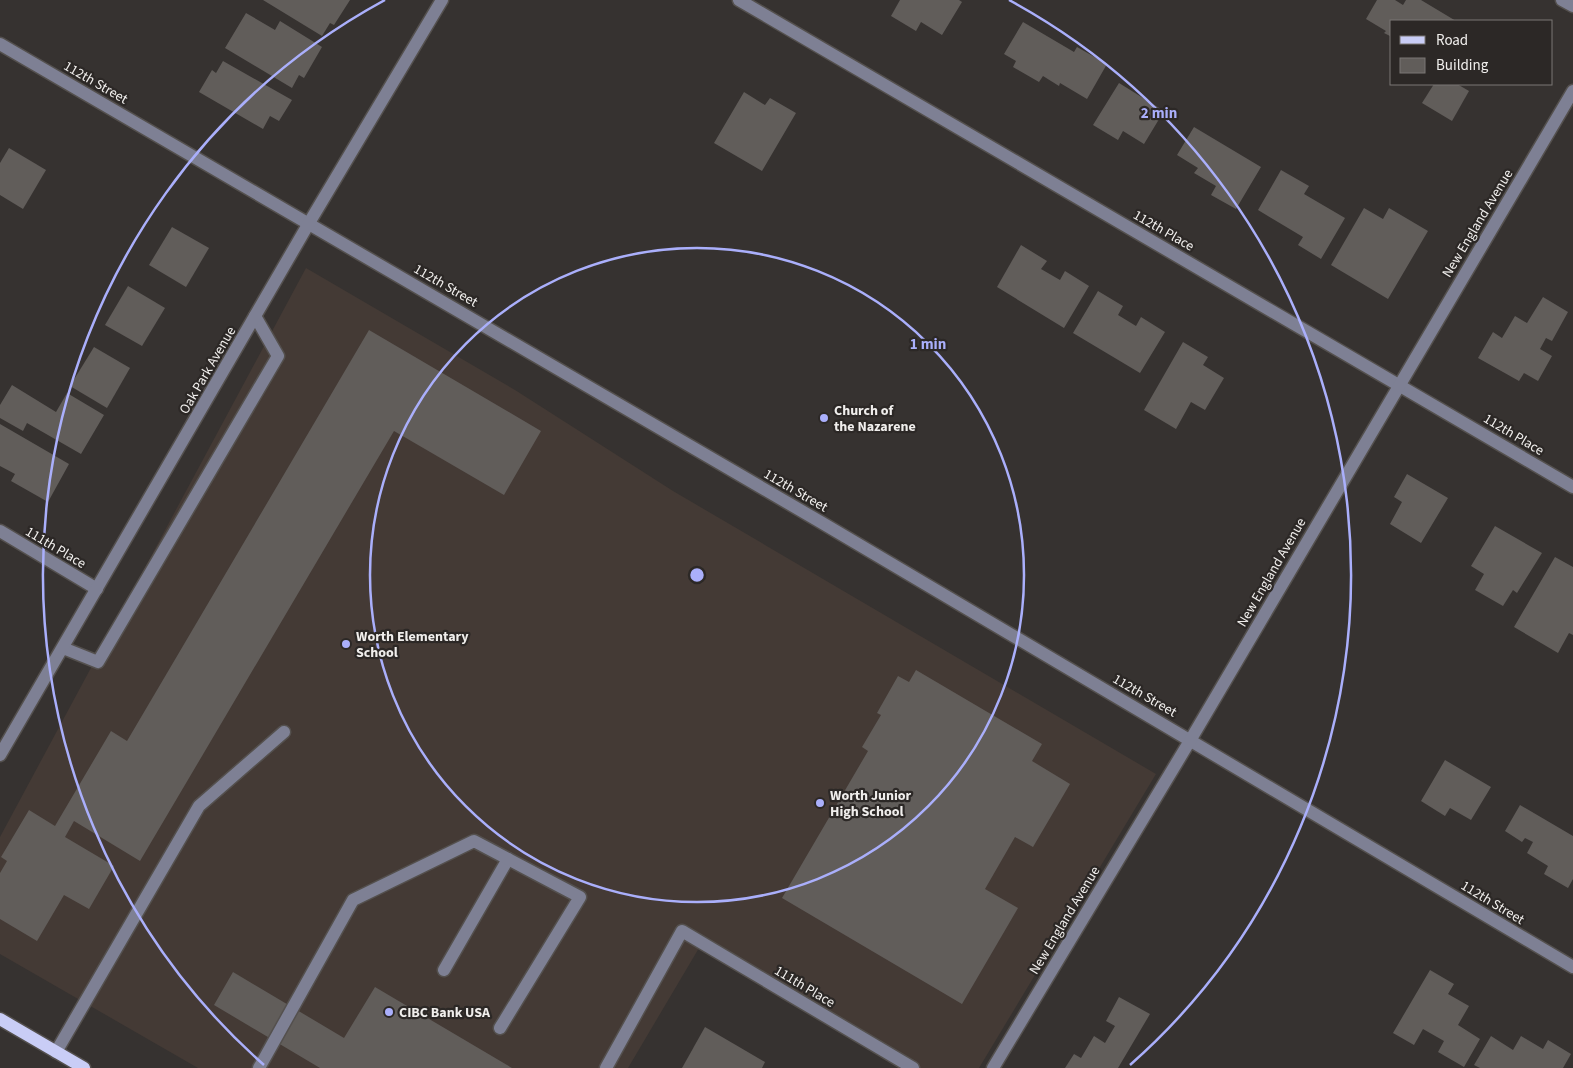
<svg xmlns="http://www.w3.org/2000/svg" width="1573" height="1068" font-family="'Source Sans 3',sans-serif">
<rect width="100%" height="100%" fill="#363230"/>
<!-- built -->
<polygon fill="#443a35" points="306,268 515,390 673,491 1156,774 979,1068 901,1068 699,948 628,1068 198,1068 0,954 0,837"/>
<!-- building -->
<g fill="#615d5a">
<polygon points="263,0 350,0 334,25 330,23 322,36"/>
<polygon points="900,0 959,0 962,2 942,35 921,22 916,31 891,16"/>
<polygon points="1377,0 1395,0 1403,5 1406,0 1421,0 1456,21 1392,21 1392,37 1384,33 1386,31 1366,19"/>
<polygon points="246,13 275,30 280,21 322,47 304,78 299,75 292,88 225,48"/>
<polygon points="1023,22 1074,52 1077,47 1107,64 1087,99 1060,83 1059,86 1043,76 1039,82 1013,67 1016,61 1004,54"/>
<polygon points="223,61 292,100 279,121 270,116 263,129 199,92 212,70 216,73"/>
<polygon points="1119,83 1164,111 1144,144 1123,131 1118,140 1093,125"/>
<polygon points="1434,84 1457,84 1469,91 1452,121 1422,103"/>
<polygon points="744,92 765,105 770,98 796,113 762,171 714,143"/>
<polygon points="1194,127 1261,167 1236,209 1211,195 1216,186 1194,173 1198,168 1177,155"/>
<polygon points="9,148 46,170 23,209 0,195 0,163"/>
<polygon points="1281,170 1309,186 1304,194 1345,218 1321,259 1298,245 1303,237 1258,210"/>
<polygon points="1364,208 1383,219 1389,208 1428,231 1388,299 1331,265"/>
<polygon points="172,227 209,248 186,287 149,265"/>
<polygon points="1021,245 1047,261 1041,269 1060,280 1065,271 1089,286 1064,328 997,287"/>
<polygon points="128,286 165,308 142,346 105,325"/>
<polygon points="1098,291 1123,306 1118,315 1136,326 1141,317 1165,332 1140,373 1073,333"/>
<polygon points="1543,297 1568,312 1552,341 1546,338 1540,349 1552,356 1538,381 1524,373 1519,381 1478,358 1493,332 1502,338 1515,316 1527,323"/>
<polygon points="369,330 541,431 504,495 394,431 140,861 74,821 65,837 114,866 89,909 64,895 37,941 0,919 0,873 7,861 1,857 29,810 55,826 111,731 127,741"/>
<polygon points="1183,342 1208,357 1203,365 1224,378 1205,410 1191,402 1176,429 1144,410"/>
<polygon points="94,347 130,368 107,408 70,386"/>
<polygon points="12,385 56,412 67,393 104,415 81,454 27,423 23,431 0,418 0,405"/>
<polygon points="0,424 69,464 48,502 11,481 15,474 0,466"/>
<polygon points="1407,474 1448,498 1421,543 1390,524 1402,502 1394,497"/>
<polygon points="1495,526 1542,553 1517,593 1513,590 1503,606 1475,590 1484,574 1471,566"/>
<polygon points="1555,557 1573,567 1573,635 1569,633 1558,653 1514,627"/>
<polygon points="916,670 1042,744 1032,761 1070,784 1033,847 1015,837 985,889 1018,908 962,1004 782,898 868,751 862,747 881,715 877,713 898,676 909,682"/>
<polygon points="1445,760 1491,787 1471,820 1450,808 1445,816 1421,801"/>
<polygon points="1520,805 1573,836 1573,879 1568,888 1544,874 1548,866 1527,853 1533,842 1525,838 1522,842 1505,831"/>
<polygon points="1430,970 1454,984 1448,994 1469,1006 1458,1025 1480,1039 1464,1067 1438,1052 1444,1041 1423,1029 1414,1045 1393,1033"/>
<polygon points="233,972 344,1038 375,987 512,1068 320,1068 214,1005"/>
<polygon points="1119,997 1150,1014 1118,1068 1065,1068 1074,1054 1081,1058 1094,1036 1105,1043 1115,1026 1106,1021"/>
<polygon points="705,1027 765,1062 762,1068 682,1068"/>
<polygon points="1491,1036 1513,1050 1521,1036 1543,1049 1548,1040 1571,1054 1563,1068 1480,1068 1474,1065"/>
</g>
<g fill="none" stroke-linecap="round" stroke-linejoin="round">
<!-- minor casing -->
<g stroke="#54504e" stroke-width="15">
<g id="minor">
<polyline points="739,0 1573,487"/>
<polyline points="1562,0 1573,6"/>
<path d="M0,44C526,348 1051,656 1573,967"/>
<polyline points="0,531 97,589"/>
<polyline points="63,648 98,662 278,356 255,316"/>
<polyline points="0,755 309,223 442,0"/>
<polyline points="444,970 508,859"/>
<polyline points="56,1052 199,806 284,732"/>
<polyline points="259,1068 353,900 474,841 580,897 500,1028"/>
<polyline points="606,1068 682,931 913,1068"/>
<polyline points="993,1068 1191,739 1573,91"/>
</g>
</g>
<!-- major casing -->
<g stroke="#54504e" stroke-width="15">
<polyline id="major" points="0,1019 84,1068"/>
</g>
<!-- minor -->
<use href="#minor" stroke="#7e8094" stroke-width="12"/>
<!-- major -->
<use href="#major" stroke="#c9cdf6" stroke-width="12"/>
</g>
<!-- distance rings -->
<g fill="none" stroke="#aaaffb" stroke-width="2.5">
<circle cx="697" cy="575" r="327"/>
<path d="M264 1065A654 654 0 0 1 385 0M1009 0A654 654 0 0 1 1130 1065"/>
</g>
<!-- markers -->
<g fill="#aaaffb" stroke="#2c2826" stroke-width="2">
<circle cx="824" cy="418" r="5"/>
<circle cx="346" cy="644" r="5"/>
<circle cx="820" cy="803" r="5"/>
<circle cx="389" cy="1012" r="5"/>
</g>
<g text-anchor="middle" stroke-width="4.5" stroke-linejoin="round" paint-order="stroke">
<!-- street labels -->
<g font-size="14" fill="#f0eeec" stroke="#2c2826">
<text transform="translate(96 82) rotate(30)" y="5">112th Street</text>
<text transform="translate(1477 223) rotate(-59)" y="5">New England Avenue</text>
<text transform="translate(1164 230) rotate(30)" y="5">112th Place</text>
<text transform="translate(446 285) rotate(30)" y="5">112th Street</text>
<text transform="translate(207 370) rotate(-60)" y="5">Oak Park Avenue</text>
<text transform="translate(1514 434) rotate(31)" y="5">112th Place</text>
<text transform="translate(796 490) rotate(30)" y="5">112th Street</text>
<text transform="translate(56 547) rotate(31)" y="5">111th Place</text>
<text transform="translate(1271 572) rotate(-60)" y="5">New England Avenue</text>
<text transform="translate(1145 695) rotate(30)" y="5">112th Street</text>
<text transform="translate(1493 902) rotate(31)" y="5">112th Street</text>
<text transform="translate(1064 920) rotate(-59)" y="5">New England Avenue</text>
<text transform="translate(805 986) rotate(31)" y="5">111th Place</text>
</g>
<!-- poi labels -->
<g font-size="14" font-weight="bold" fill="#f0eeec" stroke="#2c2826" text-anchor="start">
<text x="834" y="415">Church of<tspan x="834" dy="16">the Nazarene</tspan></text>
<text x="356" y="641">Worth Elementary<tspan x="356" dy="16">School</tspan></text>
<text x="830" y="800">Worth Junior<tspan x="830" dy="16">High School</tspan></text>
<text x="399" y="1017">CIBC Bank USA</text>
</g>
</g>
<circle cx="697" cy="575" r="8" fill="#aaaffb" stroke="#2c2826" stroke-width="2.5"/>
<g font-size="15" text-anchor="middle" font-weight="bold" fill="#aaaffb" stroke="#2c2826" stroke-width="4.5" stroke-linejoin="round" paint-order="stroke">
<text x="1159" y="118">2 min</text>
<text x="928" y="349">1 min</text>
</g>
<!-- legend -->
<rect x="1390" y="20" width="162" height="65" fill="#2c2826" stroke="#7a7775"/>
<rect x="1400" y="36" width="25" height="8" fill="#c9cdf6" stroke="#7a7775"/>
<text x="1436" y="45" font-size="15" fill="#f0eeec">Road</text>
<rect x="1400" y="58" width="25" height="15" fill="#615d5a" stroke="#7a7775"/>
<text x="1436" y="70" font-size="15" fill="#f0eeec">Building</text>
</svg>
